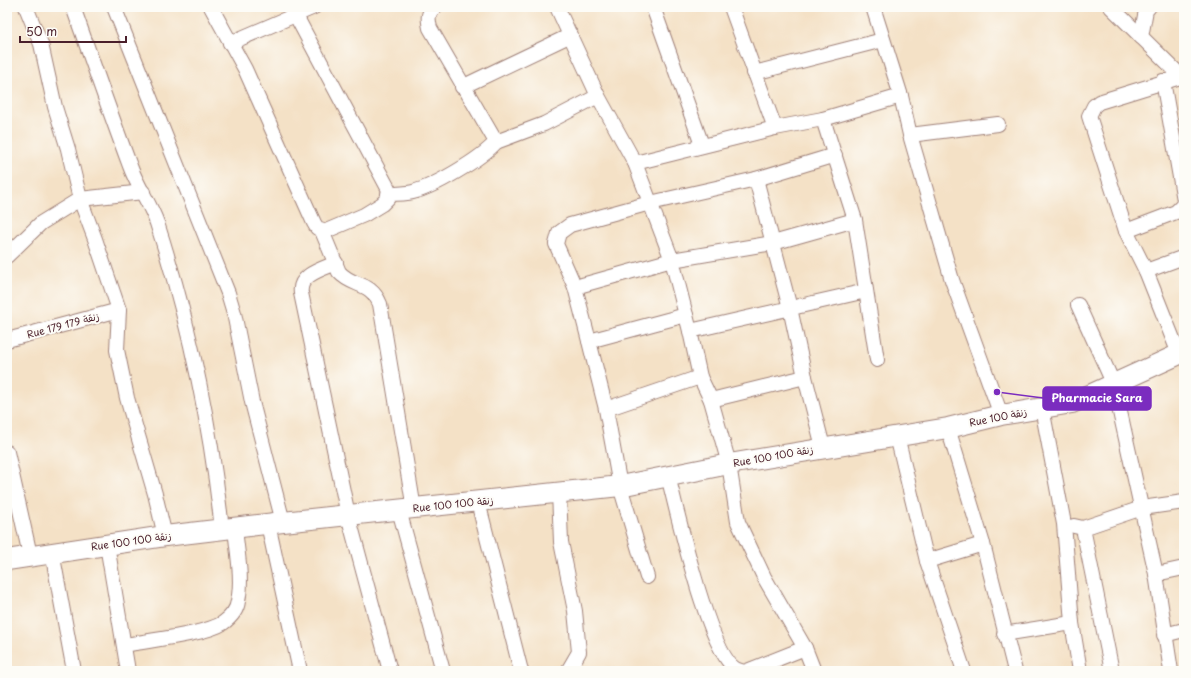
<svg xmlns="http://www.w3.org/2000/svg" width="1191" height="678" font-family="'Playpen Sans','Playpen Sans Arabic',sans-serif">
<rect width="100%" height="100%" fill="#fdfcf7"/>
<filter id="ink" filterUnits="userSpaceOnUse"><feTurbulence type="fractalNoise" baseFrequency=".025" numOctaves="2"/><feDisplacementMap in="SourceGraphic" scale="8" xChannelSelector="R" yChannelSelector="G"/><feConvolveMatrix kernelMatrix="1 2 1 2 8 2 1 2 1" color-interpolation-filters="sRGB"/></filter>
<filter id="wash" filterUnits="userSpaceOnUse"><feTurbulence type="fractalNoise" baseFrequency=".012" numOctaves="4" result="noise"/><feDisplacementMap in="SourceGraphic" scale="16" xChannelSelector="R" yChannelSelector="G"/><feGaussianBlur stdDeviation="0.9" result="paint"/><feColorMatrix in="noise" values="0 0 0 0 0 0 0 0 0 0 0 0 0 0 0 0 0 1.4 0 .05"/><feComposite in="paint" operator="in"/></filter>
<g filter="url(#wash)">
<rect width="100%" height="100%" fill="#f4e1c6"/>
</g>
<g filter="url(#ink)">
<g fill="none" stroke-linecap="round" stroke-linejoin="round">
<!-- street casing -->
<g stroke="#9f8078" stroke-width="16">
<g id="street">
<polyline points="26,7 41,44 55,107 68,149 80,199 95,239 119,310 117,350 127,398 155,494 165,536"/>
<path d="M73,7C92,60 110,113 130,166C137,186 150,203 157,223C189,322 211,426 222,530"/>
<polyline points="114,7 228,293 234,313 252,402 283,522"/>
<polyline points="211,7 245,69 314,223 317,228 326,231 364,215 382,204 388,198 389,190 295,14"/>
<polyline points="557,7 598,96 635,163 672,260 690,331 700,377 711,400 729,464 738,522 764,577 805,648 814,671"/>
<polyline points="653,7 702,145"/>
<polyline points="731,7 775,128"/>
<polyline points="873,7 901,96 910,135 952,280 1001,415"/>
<polyline points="1111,7 1184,79"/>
<polyline points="1141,37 1146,10 1149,7"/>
<polyline points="230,43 314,7"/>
<polyline points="754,73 883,40"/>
<polyline points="462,87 571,35"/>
<polyline points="823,119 855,220 877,360"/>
<polyline points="910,135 998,124"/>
<polyline points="496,142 544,124 598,96"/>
<polyline points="635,163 775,128 823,119 901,96"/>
<polyline points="756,179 790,308 805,377 823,447"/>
<path d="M388,194C396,194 405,194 413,192C435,186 481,159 496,142L430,28C428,19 427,13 435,7"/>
<path d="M322,231L339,272C353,288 370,280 380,304L414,509"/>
<polyline points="1126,231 1176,212 1183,205 1184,200 1163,81"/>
<polyline points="7,256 41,223 80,199 143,192"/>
<path d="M336,263C322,269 298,275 301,293L348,515L390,671"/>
<polyline points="1146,271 1184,257"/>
<polyline points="575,287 672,260 773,243 855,220"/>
<polyline points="1078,305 1114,385 1156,574 1171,671"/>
<polyline points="690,331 866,291"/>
<polyline points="7,340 119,310"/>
<polyline points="589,341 686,315"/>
<polyline points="1179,354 1146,271 1126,231 1089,116 1094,106 1099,102 1180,77"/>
<polyline points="711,400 805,377"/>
<polyline points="1042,408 1064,524 1072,623 1080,671"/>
<polyline points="606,409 700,377"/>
<polyline points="948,428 983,544 1015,671"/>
<polyline points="897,436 927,561 964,671"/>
<polyline points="7,452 30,555"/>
<path d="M668,476C676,506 711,667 741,671"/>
<polyline points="559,492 561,542 575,611 579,652 568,671"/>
<polyline points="478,502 521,671"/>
<polyline points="399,510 443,671"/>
<polyline points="268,524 300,671"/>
<polyline points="1074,526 1083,528 1142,508 1184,502"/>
<polyline points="1083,528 1112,671"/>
<polyline points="107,545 128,671"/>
<polyline points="52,552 74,671"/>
<polyline points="927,561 983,544"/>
<polyline points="1156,574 1184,568"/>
<polyline points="647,577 620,486 606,409 589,341 575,287 556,244 559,233 570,225 650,203 756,179 835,155"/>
<polyline points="1004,634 1072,623"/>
<polyline points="1164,635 1184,630"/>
<path d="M125,645C148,640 204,635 223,623C230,618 237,610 238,601C243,579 237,551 235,528"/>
<polyline points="747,671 805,648"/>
</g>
</g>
<!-- secondary casing -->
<g stroke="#9f8078" stroke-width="22">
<polyline id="secondary" points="7,560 165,536 283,522 620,486 729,464 948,428 1001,415 1072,403 1184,352"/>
</g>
<!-- street -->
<use href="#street" stroke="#fff" stroke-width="14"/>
<!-- secondary -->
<use href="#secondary" stroke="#fff" stroke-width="20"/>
</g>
</g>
<g text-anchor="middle" stroke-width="4" stroke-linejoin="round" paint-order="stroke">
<!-- street labels -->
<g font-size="10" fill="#4a1f2b" stroke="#fdfcf7">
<text transform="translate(63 325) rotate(-15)" y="4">Rue 179 زنقة 179</text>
<text transform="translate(998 417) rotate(-11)" y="4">Rue 100 زنقة</text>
<text transform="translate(773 456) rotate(-10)" y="4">Rue 100 زنقة 100</text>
<text transform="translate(453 504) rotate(-6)" y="4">Rue 100 زنقة 100</text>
<text transform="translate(131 541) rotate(-8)" y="4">Rue 100 زنقة 100</text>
</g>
</g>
<!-- callouts -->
<path fill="none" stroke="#7b2cbf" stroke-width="1.5" d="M997 392L1043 398"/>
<circle fill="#7b2cbf" stroke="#fdfcf7" stroke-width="1.5" cx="997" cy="392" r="4"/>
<rect fill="#7b2cbf" stroke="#7b2cbf" stroke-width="1.5" x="1043" y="387" width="108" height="23" rx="4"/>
<g font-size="11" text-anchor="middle" font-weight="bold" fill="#fff">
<text x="1097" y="402">Pharmacie Sara</text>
</g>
<!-- margin -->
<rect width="1191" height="678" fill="none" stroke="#fdfcf7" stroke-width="24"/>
<!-- scale -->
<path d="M20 36v6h106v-6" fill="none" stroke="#4a1f2b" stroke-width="2"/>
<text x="26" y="36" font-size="12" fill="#4a1f2b" stroke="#fdfcf7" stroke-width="3" paint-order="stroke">50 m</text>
</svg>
